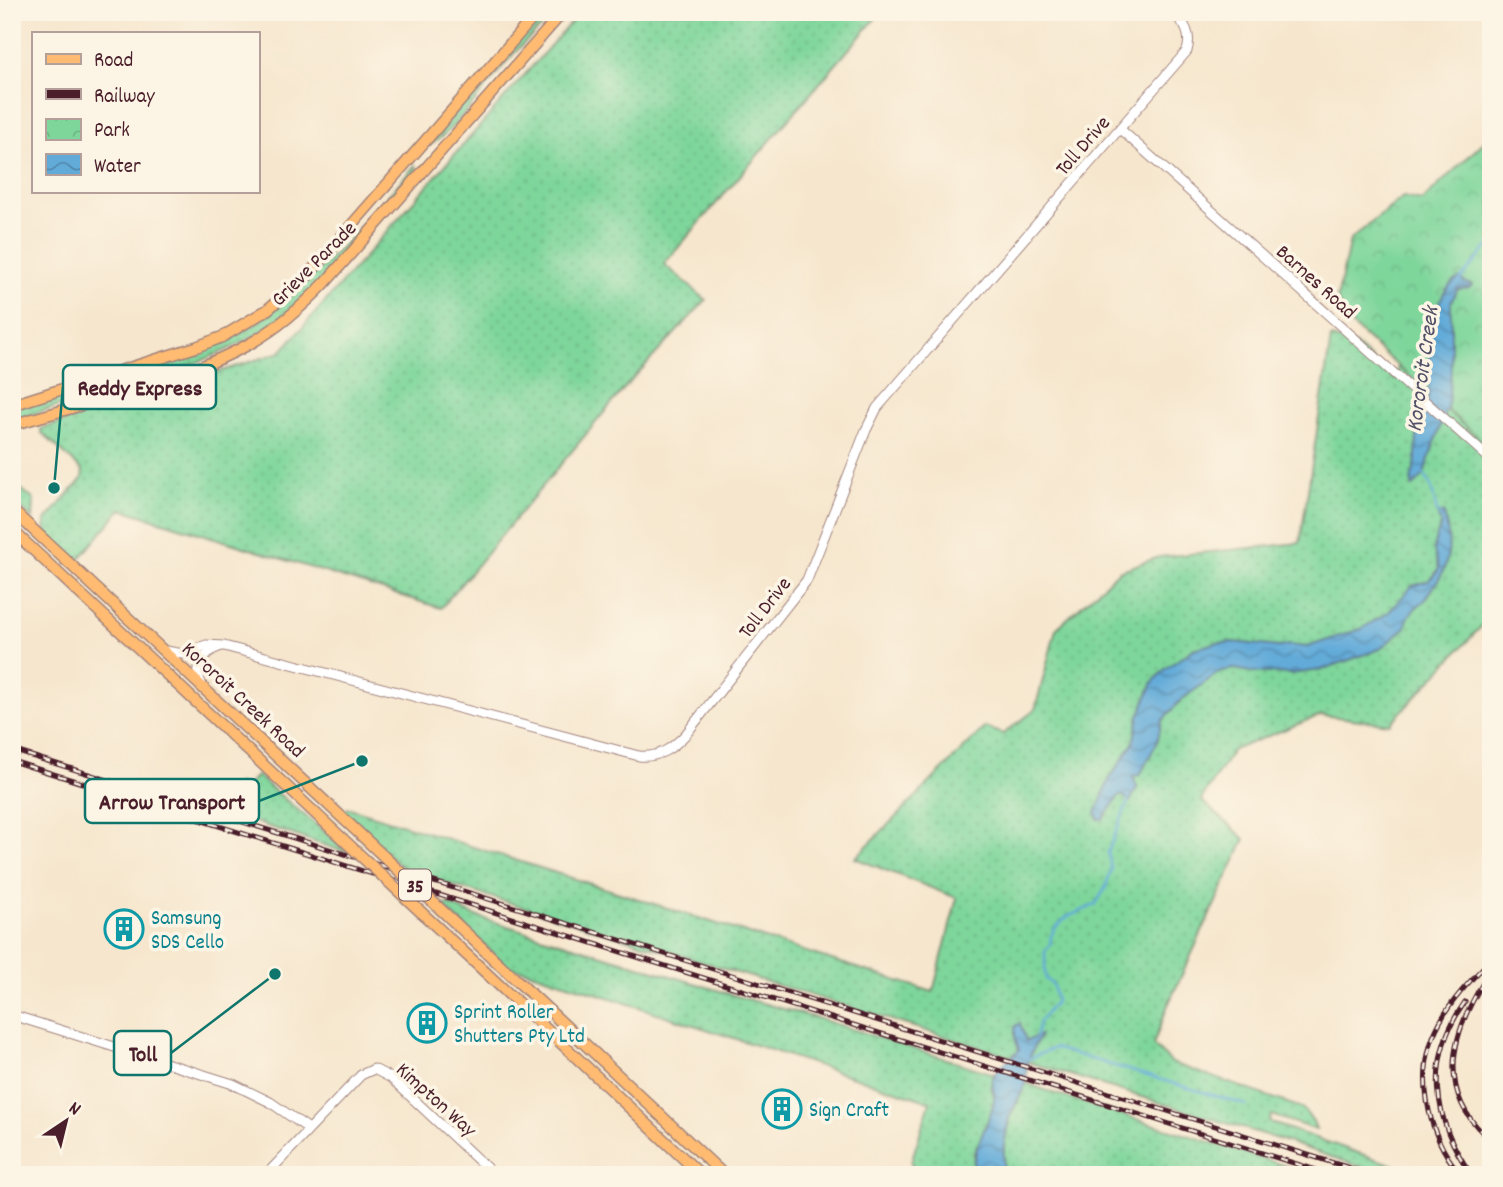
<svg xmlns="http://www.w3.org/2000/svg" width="1503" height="1187" font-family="Dekko,sans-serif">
<defs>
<pattern id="grass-dots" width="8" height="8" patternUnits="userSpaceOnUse" patternTransform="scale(1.75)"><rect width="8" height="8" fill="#7ed69b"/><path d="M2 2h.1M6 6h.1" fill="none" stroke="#6eb786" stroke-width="1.8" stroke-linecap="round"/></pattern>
<pattern id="park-crowns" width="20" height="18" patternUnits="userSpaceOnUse" patternTransform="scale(1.75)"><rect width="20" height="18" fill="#7ed69b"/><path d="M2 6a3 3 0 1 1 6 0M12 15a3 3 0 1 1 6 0" fill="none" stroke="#6eb786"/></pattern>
<pattern id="water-waves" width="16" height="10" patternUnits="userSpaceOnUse" patternTransform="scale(1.75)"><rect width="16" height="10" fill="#62abd9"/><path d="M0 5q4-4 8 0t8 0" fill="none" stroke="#538bb0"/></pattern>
</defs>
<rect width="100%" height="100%" fill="#fcf5e5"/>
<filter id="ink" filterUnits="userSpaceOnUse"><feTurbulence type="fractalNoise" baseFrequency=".0143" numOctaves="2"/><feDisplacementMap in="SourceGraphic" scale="14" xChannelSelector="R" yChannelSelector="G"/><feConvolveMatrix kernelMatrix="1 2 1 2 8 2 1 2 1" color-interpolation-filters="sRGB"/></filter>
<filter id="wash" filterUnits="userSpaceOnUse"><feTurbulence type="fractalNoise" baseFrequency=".00686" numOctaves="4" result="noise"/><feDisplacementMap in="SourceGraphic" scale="28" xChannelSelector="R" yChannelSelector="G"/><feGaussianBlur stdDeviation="1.57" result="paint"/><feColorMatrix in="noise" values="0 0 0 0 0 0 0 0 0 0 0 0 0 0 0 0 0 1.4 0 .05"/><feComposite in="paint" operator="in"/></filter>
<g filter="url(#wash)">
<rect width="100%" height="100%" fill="#f6e6cd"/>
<!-- grass -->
<g fill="url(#grass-dots)" stroke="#647a63" stroke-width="2">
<path d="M543,12H556C544,26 530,37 517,50C500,68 447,142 428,145Z"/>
<polygon points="580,12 881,12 664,264 706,300 627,385 441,608 121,509 77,562 46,533 45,521 82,479 83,471 41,432 41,429 281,352"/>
<path d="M415,165L417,169L411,179C367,229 326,286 271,325C227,356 175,370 124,386C87,398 50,409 12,420V409L202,350L229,339L257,323L298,291L360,228Z"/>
<polygon points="1331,338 1355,345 1395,380 1398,366 1491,449 1488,464 1485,463 1484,465 1491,471 1491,616 1390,724 1321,715 1233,750 1201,800 1245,839 1168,1005 1153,1045 1172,1063 1302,1108 1313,1121 1316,1130 1271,1115 1269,1122 1422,1175 1385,1175 1275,1138 406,871 340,811 350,808 933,992 957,898 855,858 985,727 1003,734 1035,710 1056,629 1119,571 1159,557 1300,543"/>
<polygon points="12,481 34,500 33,520 12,499"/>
<path d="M257,775C286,802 319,825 348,853L219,810L238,784L244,789Z"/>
<polygon points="448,904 478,917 740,997 820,1019 994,1074 992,1089 995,1098 986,1131 974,1152 973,1175 914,1175 911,1162 930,1102 525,970 508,967 443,906"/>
<polygon points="1026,1083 1053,1093 1315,1175 1003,1175 1004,1145 1009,1118"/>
</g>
<!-- park -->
<polygon fill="url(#park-crowns)" stroke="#647a63" stroke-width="2" points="1491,135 1491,449 1347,321 1337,299 1350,240 1403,197 1422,201"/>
<!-- water -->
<g fill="url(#water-waves)" stroke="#566582" stroke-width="2">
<path d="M1460,278L1464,282L1472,285L1469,288L1458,289L1451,302V370L1448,404L1423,476L1413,487C1409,479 1413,475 1415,466C1418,444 1414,418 1428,400C1429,369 1427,292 1460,278Z"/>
<path d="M1442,513L1444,514C1452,543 1451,567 1430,592C1428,595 1427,599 1424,601C1416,607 1406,616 1406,627L1380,649L1321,670L1290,674L1250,672L1235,669L1221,671L1181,700L1162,721L1157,742L1140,775L1133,776L1137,788L1130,802L1123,796H1119L1103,819H1098L1096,813L1109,780L1133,743L1139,716L1153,682L1165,669L1194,649L1215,643L1234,642L1279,647L1289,645L1307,647L1361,629L1389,612L1412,586L1428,581L1437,572L1439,568L1434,551L1435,541L1441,524L1437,514Z"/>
<path d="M1020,1023L1026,1041L1040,1035L1027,1062L1026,1084L1009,1118L1004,1145L1003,1175H973C972,1145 988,1129 994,1101C995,1092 989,1082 995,1074C1000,1065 1012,1057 1019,1050L1015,1038V1027Z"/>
</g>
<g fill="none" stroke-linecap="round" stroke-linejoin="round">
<!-- stream -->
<g stroke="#62abd9" stroke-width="2.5">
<polyline points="1459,281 1491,243"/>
<path d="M1421,472C1435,483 1432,500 1439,516"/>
<polyline points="1036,1037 1039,1022 1056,1001 1053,985 1046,979 1045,973 1045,951 1050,945 1051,936 1055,928 1067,917 1095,905 1105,889 1111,870 1108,852 1129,799"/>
<polyline points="1028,1059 1054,1048 1246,1105"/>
</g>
</g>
</g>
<g filter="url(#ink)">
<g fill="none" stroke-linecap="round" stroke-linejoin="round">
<!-- minor casing -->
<g stroke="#a0827c" stroke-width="11">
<g id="minor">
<polyline points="1120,129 1491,460"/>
<path d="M166,651L183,654L206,645L224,646L639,756C659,758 673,748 686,734L807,580L866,430L877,408L1187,51C1192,34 1185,24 1173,12"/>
<path d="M202,685C193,670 203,652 219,647"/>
<polyline points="12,1015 233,1084 270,1102 309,1129"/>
<polyline points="266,1175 361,1075 374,1069 391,1078 494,1175"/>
</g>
</g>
<!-- major casing -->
<g stroke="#a0827c" stroke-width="13">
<g id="major">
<polyline points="12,405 196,347 222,337 267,310 308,275 538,12"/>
<path d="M12,425C88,402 182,382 251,343C279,327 303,306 325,283L563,12"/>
<polyline points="12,510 258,739"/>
<polyline points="12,530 315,813"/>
<polyline points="571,1031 724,1175"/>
<polyline points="560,1042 701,1175"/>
</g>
</g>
<!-- minor -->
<use href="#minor" stroke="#fff" stroke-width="9"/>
<!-- major -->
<use href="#major" stroke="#ffbb71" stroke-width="10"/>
<!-- rail casing -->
<g stroke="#4a1f2b" stroke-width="5">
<g id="rail">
<polyline points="12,750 1372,1175"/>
<polyline points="12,761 1332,1175"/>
<path d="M1465,1002C1425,1058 1432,1121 1472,1175"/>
<path d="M1485,1135C1434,1088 1454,1028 1486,978"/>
<path d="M1461,1175C1426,1134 1413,1071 1440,1022C1453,998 1472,979 1491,959"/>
</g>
</g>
<!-- rail -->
<use href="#rail" stroke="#fcf5e5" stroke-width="2.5" stroke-dasharray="8" stroke-linecap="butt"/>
<!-- major-bridge casing -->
<g stroke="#a0827c" stroke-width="13" stroke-linecap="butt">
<g id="major-bridge">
<polyline points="258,739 571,1031"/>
<polyline points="315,813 560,1042"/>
</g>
</g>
<!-- major-bridge -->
<use href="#major-bridge" stroke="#ffbb71" stroke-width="10"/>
</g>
</g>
<!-- icons -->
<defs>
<g id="building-ring" transform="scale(2.0125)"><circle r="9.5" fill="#fcf5e5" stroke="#0f9aa8" stroke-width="1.5"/><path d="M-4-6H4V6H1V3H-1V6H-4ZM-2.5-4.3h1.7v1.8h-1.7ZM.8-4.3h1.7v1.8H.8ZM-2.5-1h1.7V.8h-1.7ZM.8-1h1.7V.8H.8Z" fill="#0f9aa8"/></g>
</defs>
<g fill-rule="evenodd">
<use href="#building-ring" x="124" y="929"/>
<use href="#building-ring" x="427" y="1023"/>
<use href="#building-ring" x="782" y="1109"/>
</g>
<g text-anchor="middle" stroke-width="7" stroke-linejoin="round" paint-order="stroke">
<!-- shield labels -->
<rect fill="#fcf5e5" stroke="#7f5f63" stroke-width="2" x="399" y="869.5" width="32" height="31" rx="5"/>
<g font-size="19" font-weight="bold" fill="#4a1f2b">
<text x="415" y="892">35</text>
</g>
<!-- street labels -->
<g font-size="21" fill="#4a1f2b" stroke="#fcf5e5">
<text transform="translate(1082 145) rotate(-49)" y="7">Toll Drive</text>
<text transform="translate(313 263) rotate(-45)" y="7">Grieve Parade</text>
<text transform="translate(1317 281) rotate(42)" y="7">Barnes Road</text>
<text transform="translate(764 607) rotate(-52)" y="7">Toll Drive</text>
<text transform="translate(244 699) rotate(43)" y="7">Kororoit Creek Road</text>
<text transform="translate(437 1099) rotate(42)" y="7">Kimpton Way</text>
</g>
<!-- culture labels -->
<g font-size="21" fill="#0d838f" stroke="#fcf5e5" text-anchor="start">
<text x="151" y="924">Samsung<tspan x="151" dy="24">SDS Cello</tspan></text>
<text x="454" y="1018">Sprint Roller<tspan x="454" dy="24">Shutters Pty Ltd</tspan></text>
<text x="809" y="1116">Sign Craft</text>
</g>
<!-- water labels -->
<g font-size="23" font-style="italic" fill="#525068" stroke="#fcf5e5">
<text transform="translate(1421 369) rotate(-82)" y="8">Kororoit Creek</text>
</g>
</g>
<!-- callouts -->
<path fill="none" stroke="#0f766e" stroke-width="2.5" d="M54 488L63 387M362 761L259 801M275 974L171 1053"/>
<g fill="#0f766e" stroke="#fcf5e5" stroke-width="2.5">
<circle cx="54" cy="488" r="7"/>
<circle cx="362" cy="761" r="7"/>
<circle cx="275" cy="974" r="7"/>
</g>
<g fill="#fcf5e5" stroke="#0f766e" stroke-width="2.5">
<rect x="63" y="365" width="153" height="44" rx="7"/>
<rect x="85" y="779" width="174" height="44" rx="7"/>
<rect x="114" y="1031" width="57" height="44" rx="7"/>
</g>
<g font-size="23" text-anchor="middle" font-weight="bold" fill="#4a1f2b">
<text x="140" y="395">Reddy Express</text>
<text x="172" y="809">Arrow Transport</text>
<text x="143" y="1061">Toll</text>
</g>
<!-- margin -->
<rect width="1503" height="1187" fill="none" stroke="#fcf5e5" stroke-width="42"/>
<!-- legend -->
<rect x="32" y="32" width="228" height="161" fill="#fcf5e5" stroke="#b59f9b" stroke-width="2"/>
<rect x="46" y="54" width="35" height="10" fill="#ffbb71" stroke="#b59f9b" stroke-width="2"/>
<text x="94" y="66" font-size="21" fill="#4a1f2b">Road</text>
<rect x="46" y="89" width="35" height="10" fill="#4a1f2b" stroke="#b59f9b" stroke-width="2"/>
<text x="94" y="102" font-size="21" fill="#4a1f2b">Railway</text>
<rect x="46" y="119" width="35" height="21" fill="url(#park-crowns)" stroke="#b59f9b" stroke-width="2"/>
<text x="94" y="136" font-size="21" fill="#4a1f2b">Park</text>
<rect x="46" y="154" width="35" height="21" fill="url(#water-waves)" stroke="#b59f9b" stroke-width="2"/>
<text x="94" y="172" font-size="21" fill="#4a1f2b">Water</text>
<!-- north arrow -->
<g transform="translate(66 1121) rotate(35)" stroke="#fcf5e5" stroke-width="5" paint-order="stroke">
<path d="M0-5L12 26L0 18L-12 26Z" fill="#4a1f2b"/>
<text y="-10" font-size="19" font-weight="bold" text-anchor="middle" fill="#4a1f2b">N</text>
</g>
</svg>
